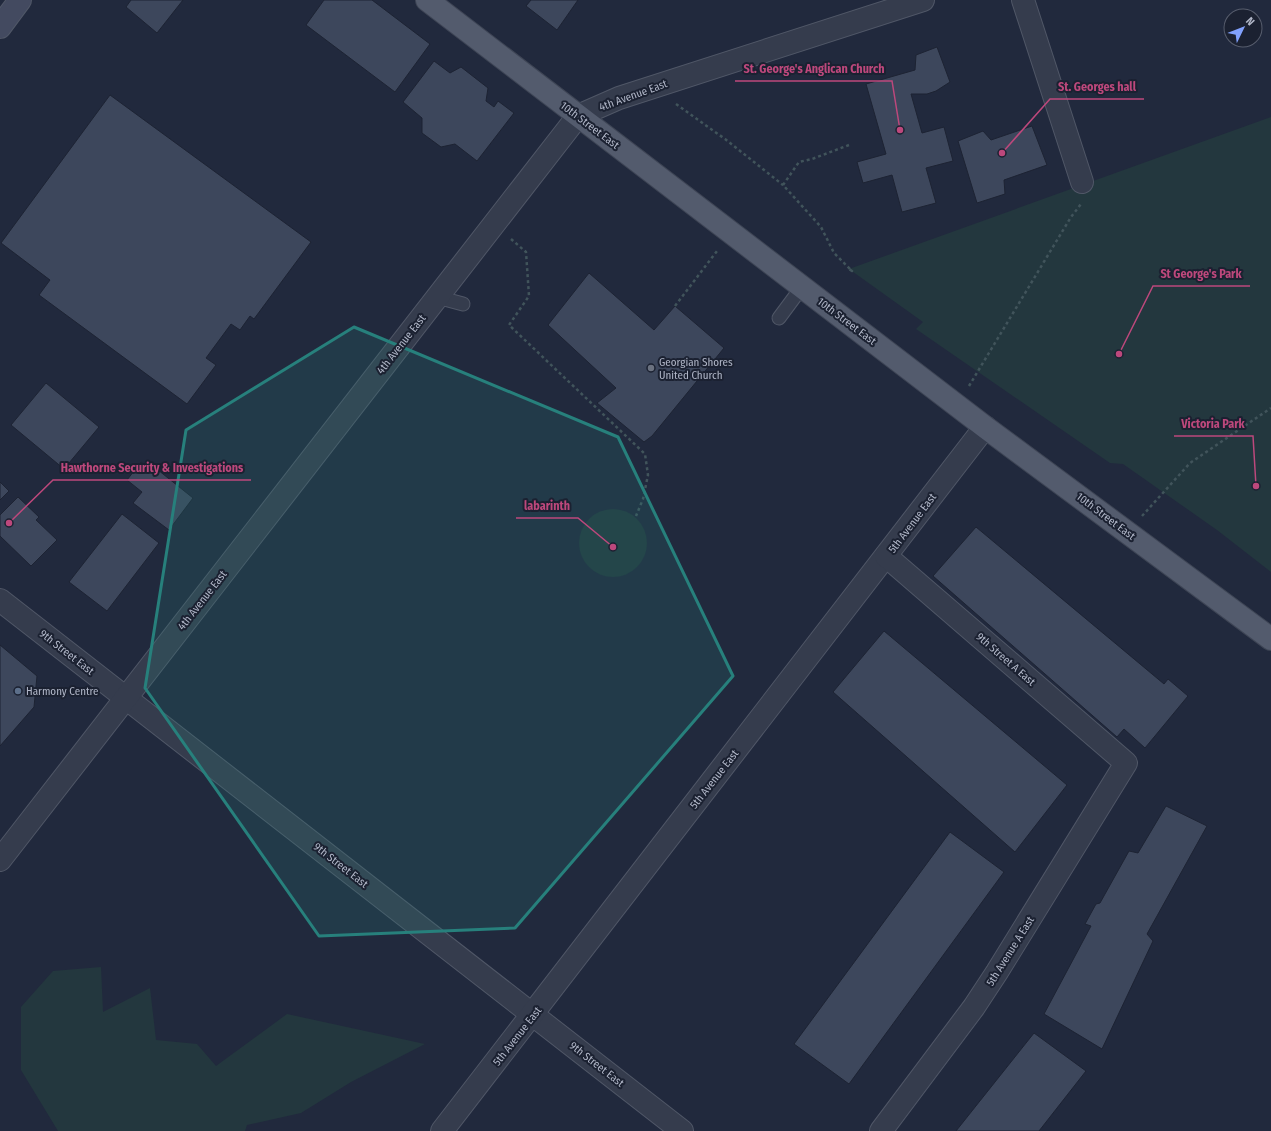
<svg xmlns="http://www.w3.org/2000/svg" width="1271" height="1131" font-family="'Fira Sans Condensed',sans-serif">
<rect width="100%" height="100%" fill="#21293d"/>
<!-- green -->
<g fill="#23373e">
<polygon points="1271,117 1271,572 1217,530 1123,464 1110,463 916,329 923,322 849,269"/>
<circle cx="613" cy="543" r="34"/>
<polygon points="101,967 103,1012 150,988 156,1040 197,1044 216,1066 287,1014 425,1044 351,1082 301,1113 247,1125 245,1131 58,1131 21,1070 21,1007 53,971"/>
</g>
<!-- building -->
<g fill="#3d475c" stroke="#1d2333">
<polygon points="131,0 183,0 157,33 126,7"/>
<polygon points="324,0 372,0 430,44 395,92 306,25"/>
<polygon points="531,0 578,0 557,30 526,6"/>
<polygon points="937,47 950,82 936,91 927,94 911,94 922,133 944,127 953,161 926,168 936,203 902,212 892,175 863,183 857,162 886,154 866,84 915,70 916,55"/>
<polygon points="434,61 450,73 461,67 488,88 486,101 494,107 498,101 514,113 477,161 455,144 441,147 422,133 422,118 403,102"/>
<polygon points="110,95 311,242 254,319 250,316 240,330 231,324 206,358 216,365 187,404 39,295 50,280 1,243"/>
<polygon points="1032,126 1047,165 1004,180 1005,194 977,203 958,141 983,131 991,140"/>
<polygon points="589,273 654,330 675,306 724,348 652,436 644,442 597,403 616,388 548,325"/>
<polygon points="46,383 99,427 64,469 11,425"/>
<polygon points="141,462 155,473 158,470 193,498 169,530 133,503 142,492 127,480"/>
<polygon points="0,482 9,491 0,500"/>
<polygon points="18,497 39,517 36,520 57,540 31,566 0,536 0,515"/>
<polygon points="122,514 159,543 107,611 69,582"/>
<polygon points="976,527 1164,684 1168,679 1188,696 1145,748 1124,729 1117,737 933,576"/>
<polygon points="884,631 1067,785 1015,852 833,692"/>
<polygon points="0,645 37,676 34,707 0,746"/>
<polygon points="1166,806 1207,826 1147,934 1153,941 1102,1049 1044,1014 1091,926 1085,924 1096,904 1100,903 1129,851 1138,853"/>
<polygon points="950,832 1004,872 849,1084 794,1044"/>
<polygon points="1034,1033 1086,1071 1039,1131 956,1131"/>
</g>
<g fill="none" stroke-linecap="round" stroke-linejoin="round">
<!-- service casing -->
<g stroke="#505767" stroke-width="15">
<g id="service">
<polyline points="437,297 463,304"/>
<polyline points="779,318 802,287"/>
</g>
</g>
<!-- minor casing -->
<g stroke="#505767" stroke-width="24">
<g id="minor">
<polyline points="1023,0 1082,182"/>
<polyline points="0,600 682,1131"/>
<polyline points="0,860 578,116 619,98 923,0"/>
<polyline points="442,1131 985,427"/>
<polyline points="881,1131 974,1007 997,972 1126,763 886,556"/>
</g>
</g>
<!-- secondary casing -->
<g stroke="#505767" stroke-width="24">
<polyline id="secondary" points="0,27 20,0"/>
</g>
<!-- primary casing -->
<g stroke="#3e4555" stroke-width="24">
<polyline id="primary" points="427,0 985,427 1271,639"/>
</g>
<!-- path -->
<g stroke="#41545b" stroke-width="2.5" stroke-dasharray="3 3" stroke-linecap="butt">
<polyline points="676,104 725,139 783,185"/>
<polyline points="849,145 812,159 799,162 783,185 821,227 834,253 852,271 849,269"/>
<polyline points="511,239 526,252 529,296 509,325 645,454 648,475 643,499 636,516"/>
<polyline points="675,306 717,251"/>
<polyline points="969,386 1071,217 1081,204"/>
<polyline points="1142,516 1190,463 1271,408"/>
</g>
<!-- service -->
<use href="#service" stroke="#353c4d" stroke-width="13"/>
<!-- minor -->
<use href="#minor" stroke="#353c4d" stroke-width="22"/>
<!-- secondary -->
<use href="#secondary" stroke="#434a60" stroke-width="22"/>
<!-- primary -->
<use href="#primary" stroke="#535b6d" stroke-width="22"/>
</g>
<!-- marked area -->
<path fill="#27807c" fill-opacity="0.2" stroke="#27807c" stroke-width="3" stroke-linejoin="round" d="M354,327L618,437L733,676L515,928L319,936L145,688L186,430Z"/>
<!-- markers -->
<circle fill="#6b7280" stroke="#1b2131" stroke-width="1.5" cx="651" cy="368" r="4"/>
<circle fill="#5c6f8a" stroke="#1b2131" stroke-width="1.5" cx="18" cy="691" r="4"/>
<g text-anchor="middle" stroke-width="4" stroke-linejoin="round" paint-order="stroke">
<!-- street labels -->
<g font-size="11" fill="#b1b7c8" stroke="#1b2131">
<text transform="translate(633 95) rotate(-20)" y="4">4th Avenue East</text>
<text transform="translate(590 125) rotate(37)" y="4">10th Street East</text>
<text transform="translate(847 321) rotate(37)" y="4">10th Street East</text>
<text transform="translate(401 344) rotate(-52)" y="4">4th Avenue East</text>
<text transform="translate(1106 516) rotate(37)" y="4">10th Street East</text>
<text transform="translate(912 523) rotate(-53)" y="4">5th Avenue East</text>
<text transform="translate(202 600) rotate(-52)" y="4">4th Avenue East</text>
<text transform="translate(67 652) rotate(38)" y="4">9th Street East</text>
<text transform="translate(1006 659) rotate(41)" y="4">9th Street A East</text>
<text transform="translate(714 779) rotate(-52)" y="4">5th Avenue East</text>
<text transform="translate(341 865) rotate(38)" y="4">9th Street East</text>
<text transform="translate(1010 951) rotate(-58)" y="4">5th Avenue A East</text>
<text transform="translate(517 1036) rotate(-52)" y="4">5th Avenue East</text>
<text transform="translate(597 1064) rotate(38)" y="4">9th Street East</text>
</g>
<!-- poi labels -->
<g font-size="11" fill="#b1b7c8" stroke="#1b2131" text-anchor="start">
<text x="659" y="366">Georgian Shores<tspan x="659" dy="13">United Church</tspan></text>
<text x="26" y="695">Harmony Centre</text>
</g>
</g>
<!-- callouts -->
<path fill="none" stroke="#bd487c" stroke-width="1.5" d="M900 130L892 81H735M1002 153L1050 99H1144M1119 354L1153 286H1250M1256 486L1253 436H1174M9 523L53 480H251M613 547L578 518H516"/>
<g fill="#bd487c" stroke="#1b2131" stroke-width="1.5">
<circle cx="900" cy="130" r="4"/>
<circle cx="1002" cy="153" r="4"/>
<circle cx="1119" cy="354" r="4"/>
<circle cx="1256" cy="486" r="4"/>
<circle cx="9" cy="523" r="4"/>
<circle cx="613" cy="547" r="4"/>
</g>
<g font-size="12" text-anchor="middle" font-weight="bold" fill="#bd487c" stroke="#1b2131" stroke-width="4" stroke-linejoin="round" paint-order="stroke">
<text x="814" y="73">St. George's Anglican Church</text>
<text x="1097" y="91">St. Georges hall</text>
<text x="1201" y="278">St George's Park</text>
<text x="1213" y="428">Victoria Park</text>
<text x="152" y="472">Hawthorne Security &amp; Investigations</text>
<text x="547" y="510">labarinth</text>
</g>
<!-- north arrow -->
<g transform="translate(1243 28) rotate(47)"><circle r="19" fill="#1b2131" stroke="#575d6d"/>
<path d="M0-3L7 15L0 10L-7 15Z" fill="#81a1fd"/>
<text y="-6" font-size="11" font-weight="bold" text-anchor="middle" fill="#b1b7c8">N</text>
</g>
</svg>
